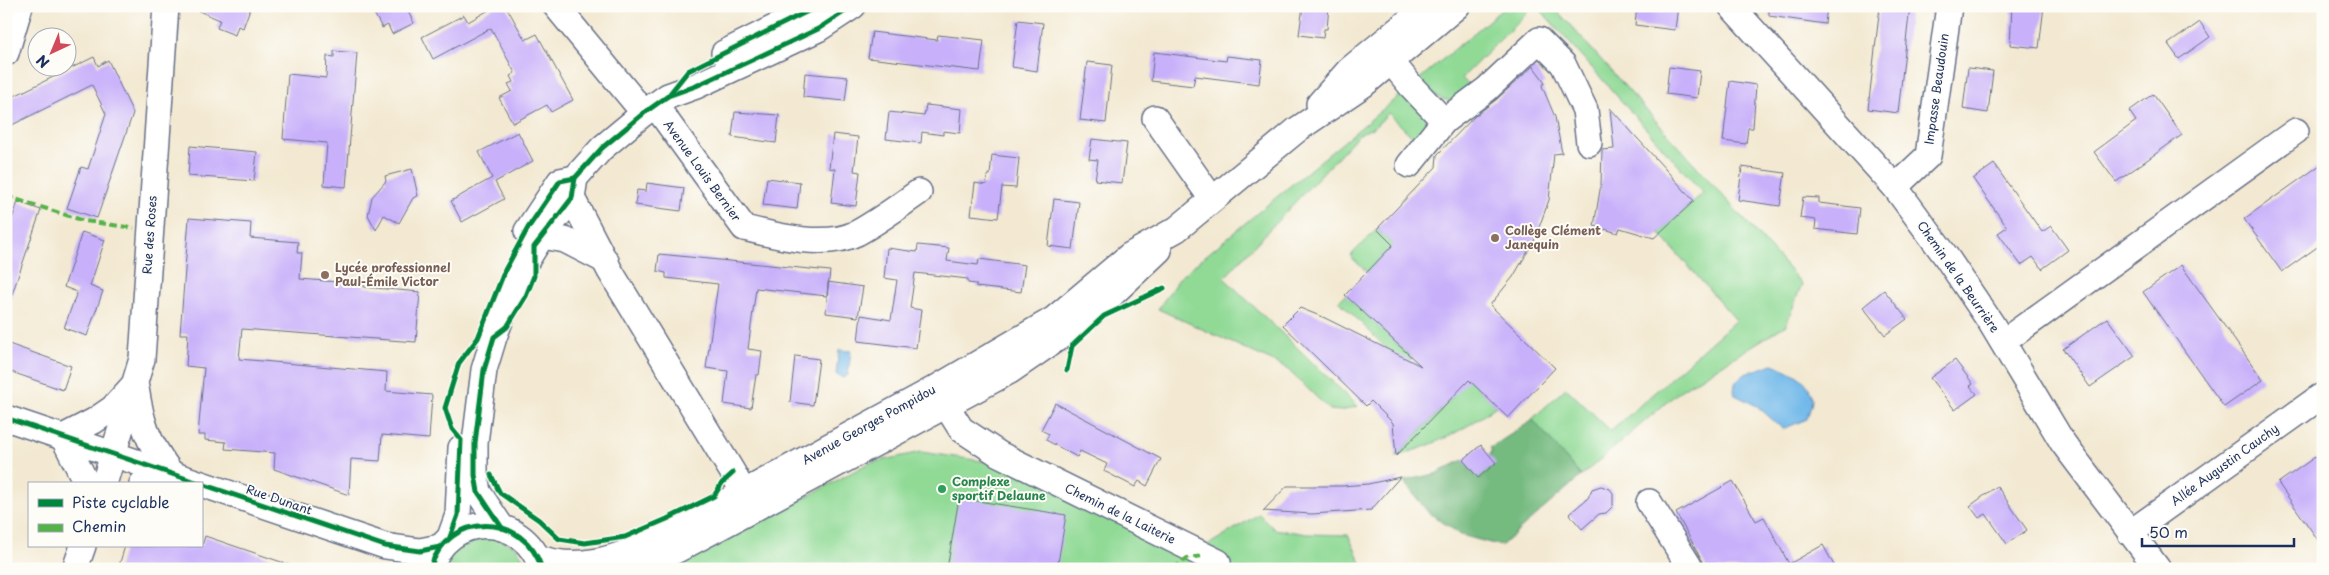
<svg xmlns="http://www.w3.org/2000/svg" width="2329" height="575" font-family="'Playpen Sans',sans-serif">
<rect width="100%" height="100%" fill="#fdfcf7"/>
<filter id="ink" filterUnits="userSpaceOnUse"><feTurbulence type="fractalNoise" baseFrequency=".02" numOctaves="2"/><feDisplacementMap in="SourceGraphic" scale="10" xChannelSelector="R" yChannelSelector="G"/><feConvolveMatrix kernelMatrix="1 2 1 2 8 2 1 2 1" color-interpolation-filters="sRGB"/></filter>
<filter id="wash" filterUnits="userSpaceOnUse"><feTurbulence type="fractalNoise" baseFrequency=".0096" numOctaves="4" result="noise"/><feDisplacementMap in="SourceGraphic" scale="20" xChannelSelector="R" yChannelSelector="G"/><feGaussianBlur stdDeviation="1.12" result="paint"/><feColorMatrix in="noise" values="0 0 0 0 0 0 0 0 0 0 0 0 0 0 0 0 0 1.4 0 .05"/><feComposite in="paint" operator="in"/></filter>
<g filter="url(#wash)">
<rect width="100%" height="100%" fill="#f3e9d2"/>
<!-- green -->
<g fill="#91da96" stroke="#56847a">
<path d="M1506,6H1534L1462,78L1473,89C1468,92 1461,98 1456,100C1441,104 1427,89 1417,81Z"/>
<polygon points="1537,6 1553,6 1802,284 1786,325 1681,390 1581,476 1532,419 1566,388 1611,431 1736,320 1659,233 1703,193"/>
<polygon points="1405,91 1424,108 1428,124 1419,143 1388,113 1376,126 1358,135 1224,278 1358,406 1341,411 1330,410 1285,367 1158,309 1180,277"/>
<polygon points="1377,229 1393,245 1367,272 1350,256"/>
<polygon points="1346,294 1412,358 1404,366 1339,301"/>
<path d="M1459,370L1496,406C1466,430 1433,446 1396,456L1453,397L1443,386Z"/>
<polygon points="921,452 996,463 1208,545 1259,514 1274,529 1307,534 1348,535 1364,569 673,569 869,463"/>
<path d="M491,536L516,547L530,569H441C451,544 467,541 491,536Z"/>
</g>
<!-- forest -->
<polygon fill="#74ba7f" stroke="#48746e" points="1533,420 1581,476 1501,546 1461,535 1428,512 1403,481 1435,474 1463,460 1478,477 1492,451 1490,448"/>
<!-- water -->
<g fill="#72b9ea" stroke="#4674a4">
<polygon points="839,350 851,351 848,375 843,378 836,374"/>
<path d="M1772,364C1788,370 1812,379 1812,400C1812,406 1808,413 1807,419L1783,429L1757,406L1735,395C1729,372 1757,372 1772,364Z"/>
</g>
<g id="blocks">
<!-- building -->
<g fill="#c8b0fa">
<polygon points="187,6 251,6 243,28 238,26 235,35 217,28 220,20"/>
<polygon points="370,6 405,6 414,23 392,34 388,25 382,28"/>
<polygon points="496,6 506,6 525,40 537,34 573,100 551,112 547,105 513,123 499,98 512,91 508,84 513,82 510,76 515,73 491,28 433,59 422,37 464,15 468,22"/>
<polygon points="1303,6 1329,6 1327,29 1324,29 1323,38 1299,35"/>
<polygon points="1637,6 1678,6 1675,30 1635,25"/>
<polygon points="1769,6 1827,6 1825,24 1769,16"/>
<polygon points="1880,6 1910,6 1898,113 1868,109"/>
<polygon points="2012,6 2044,6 2039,48 2010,45"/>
<polygon points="1018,20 1043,23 1037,71 1012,67"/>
<polygon points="2200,22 2210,37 2179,59 2168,44"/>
<polygon points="872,32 937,40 938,35 984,40 980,71 868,58"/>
<polygon points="334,51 357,53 346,187 324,185 327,143 283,139 288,74 326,78 327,56 334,57"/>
<polygon points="1154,52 1226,61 1227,56 1262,60 1259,84 1195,76 1193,86 1151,81"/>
<polygon points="94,57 98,66 108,60 133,113 97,218 67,208 81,167 88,169 106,114 92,85 6,128 6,100"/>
<polygon points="1087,62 1112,65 1106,123 1080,120"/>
<polygon points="1533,66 1545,82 1542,86 1555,117 1562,153 1554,154 1549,200 1534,241 1513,277 1490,305 1555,368 1508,418 1469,380 1396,456 1393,423 1371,401 1366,406 1283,325 1300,308 1325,318 1421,366 1345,295 1393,245 1377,229 1436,167 1437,155 1475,116 1497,99"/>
<polygon points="1669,67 1700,71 1697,98 1666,94"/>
<polygon points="1968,68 1993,71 1988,113 1963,109"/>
<polygon points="805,73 848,77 845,101 803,97"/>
<polygon points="1730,81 1756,85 1753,128 1748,128 1746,144 1723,141"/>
<polygon points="2153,94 2182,135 2116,182 2094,152 2136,121 2129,111"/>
<polygon points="926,105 962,109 960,133 943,131 943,135 922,132 921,143 886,139 889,112 924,116"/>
<polygon points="1610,108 1694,201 1654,238 1620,228 1618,233 1594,226 1601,184 1602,150 1614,149"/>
<polygon points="735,112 779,115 776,143 732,137"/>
<polygon points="518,132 533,161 495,182 504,199 462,222 451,201 492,178 479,152"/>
<polygon points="833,134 858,137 854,171 860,172 856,206 831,203 835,169 829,168"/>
<polygon points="1092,139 1127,143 1122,183 1095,180 1098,160 1089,159"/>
<polygon points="190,146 257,152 254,181 188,176"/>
<polygon points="992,155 1019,158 1016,188 1002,187 998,218 971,215 975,183 986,185 988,175 990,175"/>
<polygon points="2323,163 2323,243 2282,272 2244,219"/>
<polygon points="1994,164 2042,232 2051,226 2068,250 2042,269 2033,257 2021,265 1998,233 2007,227 1973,179"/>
<polygon points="1742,167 1785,173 1780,206 1738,200"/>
<polygon points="412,169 418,196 413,198 399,223 384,215 376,230 368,215 372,197 386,181 385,176"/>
<polygon points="767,178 800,182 797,209 763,205"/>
<polygon points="647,183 684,188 681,211 635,205 637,190 646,191"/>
<polygon points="1803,197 1819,198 1819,203 1860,208 1857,234 1815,229 1816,220 1800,218"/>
<polygon points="1054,199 1079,202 1073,249 1048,246"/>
<polygon points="18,202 41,210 9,303 6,303 6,235"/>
<polygon points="189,218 251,223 250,238 298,242 297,253 302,253 300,279 364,284 364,287 420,292 416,342 242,329 239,359 387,372 386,391 432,395 429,439 382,435 380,461 351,459 349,495 274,469 275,453 225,449 226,442 205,440 205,435 198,435 204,368 186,366 188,334 180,334"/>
<polygon points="82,232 105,240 90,286 103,291 87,336 64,328 77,292 64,287"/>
<polygon points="918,245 949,248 947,261 978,265 979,259 1025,265 1021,292 976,287 976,284 968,283 968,279 915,273 910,308 921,310 916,348 858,341 861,315 891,320 897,280 884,278 887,248 917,252"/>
<polygon points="659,254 830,271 827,296 756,288 748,349 762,351 759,375 756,375 751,408 724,404 728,371 706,368 718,284 666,278 666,273 657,271"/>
<polygon points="2181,265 2263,380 2224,407 2143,292"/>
<polygon points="828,282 863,287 858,317 826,313"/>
<polygon points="1884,290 1907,319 1885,335 1863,307"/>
<polygon points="2107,318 2135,356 2090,387 2063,349"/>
<polygon points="6,343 71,366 63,390 6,370"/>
<polygon points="795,356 819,359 813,405 790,402"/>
<polygon points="1955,360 1973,384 1970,386 1977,394 1955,410 1930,378"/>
<polygon points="1055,403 1161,459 1147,486 1139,481 1135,487 1104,471 1107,464 1080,451 1077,457 1046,440 1049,434 1041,430"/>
<polygon points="1481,445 1496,463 1478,478 1463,460"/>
<polygon points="2315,457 2323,467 2323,547 2278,483"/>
<polygon points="1400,477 1371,510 1312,514 1263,511 1287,486 1342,486 1368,484"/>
<polygon points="1733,481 1756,521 1764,517 1789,564 1823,545 1836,569 1707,569 1676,513"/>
<polygon points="1601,486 1610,489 1613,493 1613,506 1606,513 1599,514 1582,529 1569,514 1588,498 1592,489"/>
<polygon points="1997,486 2027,530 2007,544 1986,514 1979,518 1970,506"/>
<polygon points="959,498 1066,515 1057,569 947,569"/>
<polygon points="205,536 293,566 292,569 118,569 125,546 202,546"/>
</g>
</g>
</g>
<g filter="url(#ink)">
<use href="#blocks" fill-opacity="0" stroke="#677087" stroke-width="1"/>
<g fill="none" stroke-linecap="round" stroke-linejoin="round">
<!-- minor casing -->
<g stroke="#677087" stroke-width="28">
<g id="minor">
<polyline points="556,6 644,113"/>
<polyline points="1731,6 1895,187 1945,255 1991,323 2063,443 2158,569"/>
<polyline points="1380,48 1411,86 1444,121"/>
<polyline points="6,53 20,6"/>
<polyline points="724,53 818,6"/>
<polyline points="1319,104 1349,70 1427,6"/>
<path d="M655,105L744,228C776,236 826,249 857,233C879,221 899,206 919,192"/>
<polyline points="1155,118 1212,199"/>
<polyline points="1409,165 1444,121 1487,89 1539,40 1563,64 1585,110 1589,143"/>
<polyline points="1895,187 1928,156 1949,6"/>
<polyline points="572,198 610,271 733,473 751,507"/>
<polyline points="527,231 560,181 575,178"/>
<polyline points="542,236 565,240 606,261"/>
<polyline points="2003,342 2296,131"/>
<path d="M136,388C142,426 147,440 170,472"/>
<polyline points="937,391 961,429 999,454 1218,562"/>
<polyline points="6,418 385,546 420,551 440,547"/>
<polyline points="63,437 94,421 113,408 132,387"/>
<polyline points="63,437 87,484"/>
<polyline points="104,484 142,359 166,6"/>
<polyline points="142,484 170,472"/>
<polyline points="1649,502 1691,569"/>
<polyline points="502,528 478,492 475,475 475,443 484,370 494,337 518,274 542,236 572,198 575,178 602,148 644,113 668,96 696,86 818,29 853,6"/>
<polyline points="2130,533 2320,397"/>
<polyline points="450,537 458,515 461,448"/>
<path d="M537,557C576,572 614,559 651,543L936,388L1054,319L1129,256L1177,229L1298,129L1363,85L1457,6"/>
<polyline points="75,569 83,546"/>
<path d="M430,569C447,511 524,511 542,569"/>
<polyline points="629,569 651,562 677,550 1010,371 1087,318 1159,250"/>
</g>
</g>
<!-- minor -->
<use href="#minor" stroke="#fff" stroke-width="25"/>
<!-- quiet -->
<g stroke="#55b248" stroke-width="4" stroke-dasharray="8 4" stroke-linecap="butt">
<polyline points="6,196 85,221 134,228"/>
<polyline points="1173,569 1187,558 1204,556"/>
</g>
<!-- cycleway casing -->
<g stroke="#fdfcf7" stroke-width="8">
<g id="cycleway">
<polyline points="668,96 688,71 818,6"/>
<polyline points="1067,370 1072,346 1104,316 1164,288"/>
<polyline points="6,418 385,546 420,551 440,547"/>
<polyline points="491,475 500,493 539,520 559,539 585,543 625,537 667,519 714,496 722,483 733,473"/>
<polyline points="502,528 478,492 475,475 475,443 484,370 494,337 507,327 526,296 534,276 534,247 572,198 575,178 602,148 644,113 668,96 696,86 818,29 853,6"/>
<polyline points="450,537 458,515 461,440 452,429 445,408 459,363 478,338 505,270 528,228 560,181 575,178"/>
<path d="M430,569C447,511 524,511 542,569"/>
</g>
</g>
<!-- cycleway -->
<use href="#cycleway" stroke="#00873e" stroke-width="5"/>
</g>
</g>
<!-- markers -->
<g fill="#8d6e63" stroke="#fdfcf7" stroke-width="2">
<circle cx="1495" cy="238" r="5"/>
<circle cx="325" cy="275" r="5"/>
</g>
<circle fill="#2e9e5b" stroke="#fdfcf7" stroke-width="2" cx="942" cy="489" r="5"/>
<g text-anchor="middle" stroke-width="4" stroke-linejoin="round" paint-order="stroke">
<!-- street labels -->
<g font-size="12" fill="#1b2f5e" stroke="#fdfcf7">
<text transform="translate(1937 89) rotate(-82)" y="4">Impasse Beaudouin</text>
<text transform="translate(702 171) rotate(54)" y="4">Avenue Louis Bernier</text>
<text transform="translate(150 235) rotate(-86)" y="4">Rue des Roses</text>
<text transform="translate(1958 277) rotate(55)" y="4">Chemin de la Beurrière</text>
<text transform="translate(869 425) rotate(-29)" y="4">Avenue Georges Pompidou</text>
<text transform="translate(2225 465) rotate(-36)" y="4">Allée Augustin Cauchy</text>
<text transform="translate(279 500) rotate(19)" y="4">Rue Dunant</text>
<text transform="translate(1120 514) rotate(26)" y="4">Chemin de la Laiterie</text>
</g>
<!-- education labels -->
<g font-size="12" font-weight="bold" fill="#785e54" stroke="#fdfcf7" text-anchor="start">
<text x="1505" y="235">Collège Clément<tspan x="1505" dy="14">Janequin</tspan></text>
<text x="335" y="272">Lycée professionnel<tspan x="335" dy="14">Paul-Émile Victor</tspan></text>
</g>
<!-- leisure labels -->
<g font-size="12" font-weight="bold" fill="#27864d" stroke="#fdfcf7" text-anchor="start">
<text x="952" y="486">Complexe<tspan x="952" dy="14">sportif Delaune</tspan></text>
</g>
</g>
<!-- margin -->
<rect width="2329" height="575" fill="none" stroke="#fdfcf7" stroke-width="25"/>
<!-- legend -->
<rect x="28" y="482" width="175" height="65" fill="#fdfcf7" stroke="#a3aaba"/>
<rect x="38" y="499" width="25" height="8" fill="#00873e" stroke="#a3aaba"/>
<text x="72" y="508" font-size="15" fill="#1b2f5e">Piste cyclable</text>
<rect x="38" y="524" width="25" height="8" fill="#55b248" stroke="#a3aaba"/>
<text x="72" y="532" font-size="15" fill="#1b2f5e">Chemin</text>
<!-- north arrow -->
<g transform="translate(52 52) rotate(224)"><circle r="24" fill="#fdfcf7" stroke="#a3aaba"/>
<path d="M0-4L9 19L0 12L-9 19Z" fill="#d1495b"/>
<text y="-8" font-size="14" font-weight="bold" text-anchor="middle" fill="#1b2f5e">N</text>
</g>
<!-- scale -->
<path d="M2142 538v8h152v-8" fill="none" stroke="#1b2f5e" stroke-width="2.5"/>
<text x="2149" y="538" font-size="15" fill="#1b2f5e" stroke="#fdfcf7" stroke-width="4" paint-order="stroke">50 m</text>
</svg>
